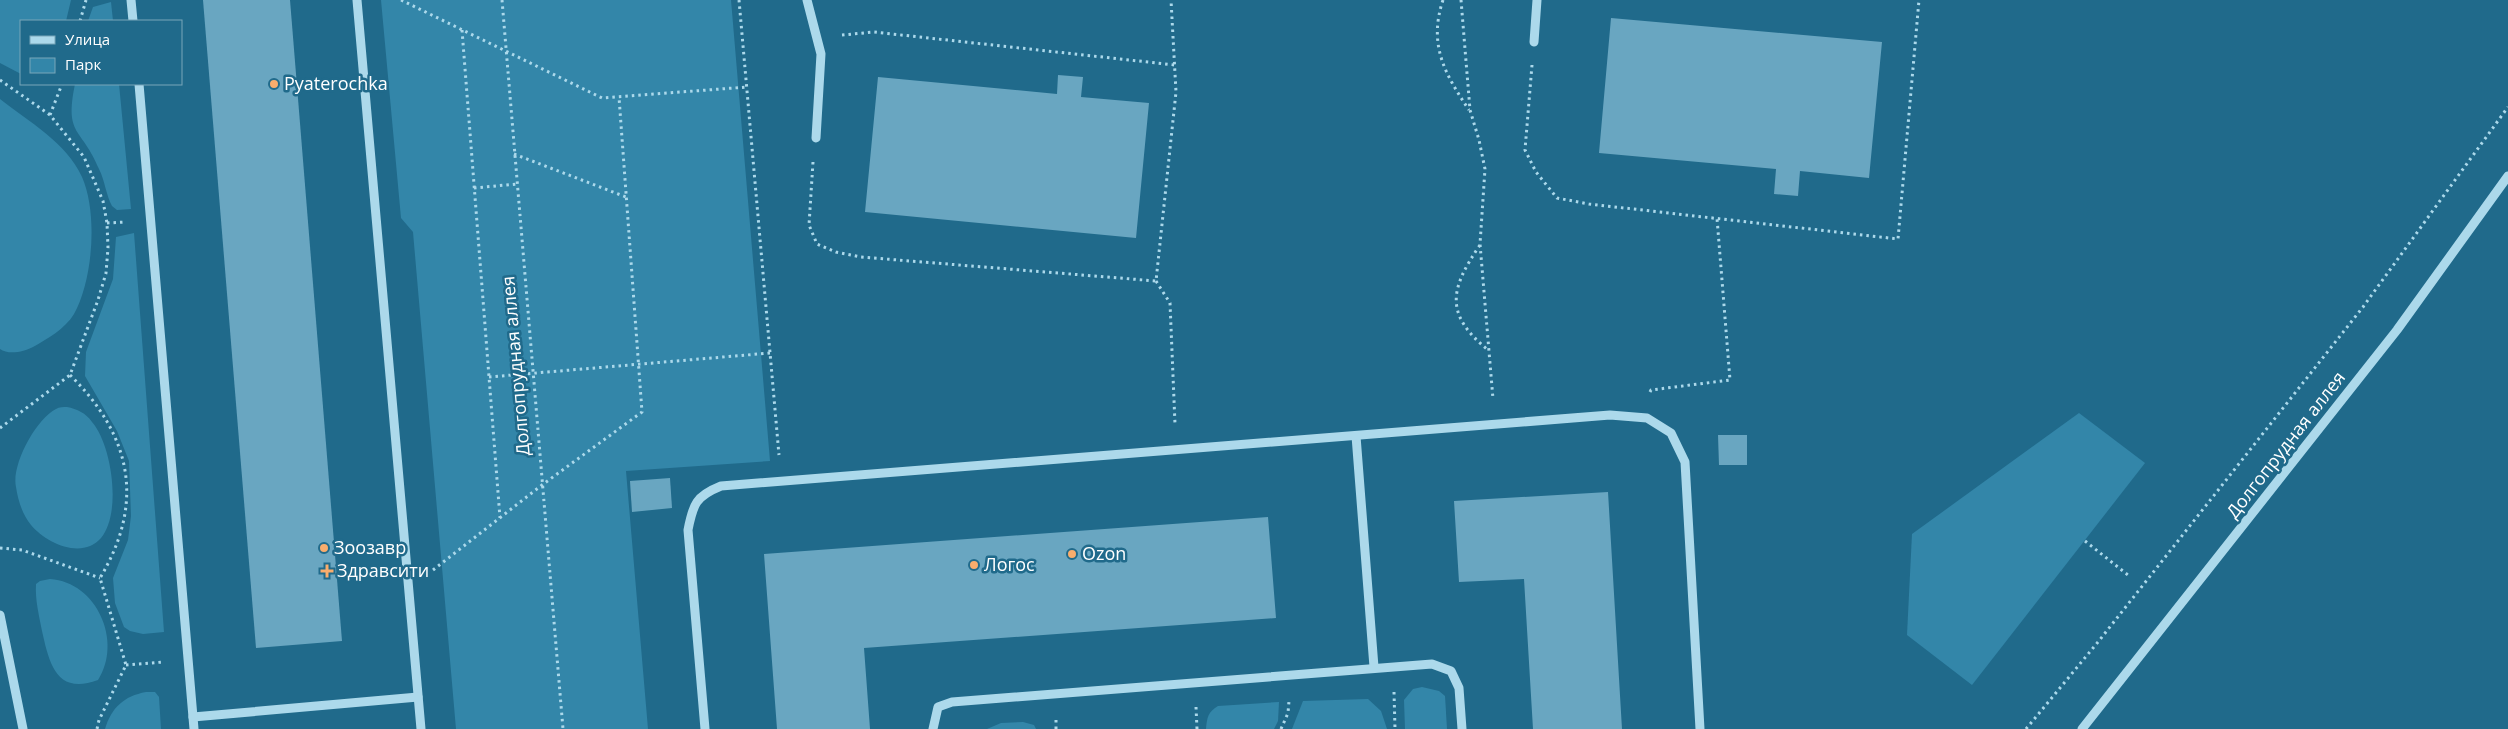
<svg xmlns="http://www.w3.org/2000/svg" width="2508" height="729" font-family="'Open Sans',sans-serif">
<rect width="100%" height="100%" fill="#206a8b"/>
<!-- green -->
<g fill="#3386a9">
<polygon points="0,0 71,0 66,21 21,21 21,74 0,63"/>
<polygon points="381,0 731,0 770,461 626,471 648,729 456,729 413,232 401,218"/>
<polygon points="111,2 113,21 88,21 93,7"/>
<path d="M75,84H119L131,209L117,210L112,206C106,195 105,181 99,169C82,127 64,137 75,84Z"/>
<path d="M0,99C29,122 66,142 82,177C98,213 93,280 74,314C65,329 47,339 33,347C24,352 8,355 0,349Z"/>
<polygon points="134,233 164,632 143,634 130,631 124,627 115,603 113,578 128,540 131,516 129,461 117,431 85,376 86,352 113,279 116,237"/>
<path d="M67,407C77,409 86,413 92,422C112,445 122,513 101,538C82,560 46,543 31,525C22,514 18,500 16,487C11,465 36,419 56,409C59,407 64,407 67,407Z"/>
<polygon points="2079,413 2145,463 1972,685 1907,635 1912,534"/>
<path d="M50,579C97,582 123,642 98,680C56,696 49,662 42,631C39,615 35,600 36,584L40,581Z"/>
<polygon points="1422,687 1439,691 1445,696 1447,729 1405,729 1404,700 1413,689"/>
<path d="M146,692H155L159,697L161,729H105C111,708 124,696 146,692Z"/>
<polygon points="1368,699 1381,711 1387,729 1292,729 1303,701"/>
<path d="M1279,702L1278,721L1274,729H1206C1207,717 1208,712 1218,706Z"/>
<polygon points="1023,722 1034,725 1036,729 987,729 1001,723"/>
</g>
<!-- building -->
<g fill="#69a6c1">
<polygon points="203,0 290,0 342,641 256,648"/>
<polygon points="1611,18 1882,42 1869,178 1800,171 1798,196 1774,194 1776,169 1599,153"/>
<polygon points="1058,75 1083,77 1081,97 1149,103 1136,238 865,212 878,77 1057,94"/>
<polygon points="1718,435 1747,435 1747,465 1719,465"/>
<polygon points="670,478 672,508 632,512 630,481"/>
<polygon points="1608,492 1622,729 1533,729 1524,579 1459,582 1454,501"/>
<polygon points="1268,517 1276,618 864,648 870,729 777,729 764,554"/>
</g>
<g fill="none" stroke-linecap="round" stroke-linejoin="round">
<!-- path -->
<g stroke="#acd9eb" stroke-width="3" stroke-dasharray="2.5 4" stroke-linecap="butt">
<polyline points="401,0 602,98 747,87"/>
<polyline points="502,0 563,729"/>
<polyline points="739,0 779,455"/>
<path d="M1443,0C1428,45 1445,74 1469,110"/>
<polyline points="1461,0 1470,110 1479,140 1485,169 1480,244 1493,399"/>
<polyline points="80,21 86,0"/>
<polyline points="462,30 500,518"/>
<polyline points="842,35 874,32 1175,65"/>
<polyline points="1532,65 1525,150 1536,172 1557,198 1589,204 1898,239 1919,0"/>
<polyline points="0,80 50,115 84,157 103,201 107,223 108,248 106,273 98,300 70,375 0,428"/>
<polyline points="50,115 62,84"/>
<polyline points="514,154 626,197"/>
<polyline points="813,162 809,225 817,244 836,252 861,257 1156,281 1176,92 1171,0"/>
<polyline points="474,188 517,184"/>
<polyline points="107,223 125,222"/>
<path d="M1480,245C1450,289 1444,314 1488,350"/>
<polyline points="1156,281 1170,303 1175,424"/>
<path d="M70,375C132,436 145,503 100,578L126,665L99,720L97,729"/>
<polyline points="489,377 770,353"/>
<polyline points="1650,392 1651,390 1730,380 1717,218"/>
<polyline points="2085,541 2128,575"/>
<polyline points="0,548 22,550 100,578"/>
<polyline points="433,570 542,485 642,412 619,97"/>
<polyline points="126,665 163,662"/>
<polyline points="1394,692 1395,729"/>
<polyline points="1196,707 1197,729"/>
<polyline points="1056,729 1056,719"/>
<polyline points="1281,729 1288,713 1289,701"/>
<polyline points="2026,729 2098,642 2363,307 2508,107"/>
</g>
<!-- minor -->
<g stroke="#acd9eb" stroke-width="9">
<polyline points="131,0 133,21"/>
<polyline points="357,0 421,729"/>
<polyline points="807,0 821,54 816,138"/>
<polyline points="1534,42 1537,0"/>
<polyline points="139,84 194,729"/>
<polyline points="1356,436 1374,667"/>
<polyline points="0,615 23,729"/>
<polyline points="193,717 418,697"/>
<path d="M705,729L688,530C693,504 696,496 721,486L1610,415L1647,418L1671,433L1685,462L1700,729"/>
<polyline points="933,729 938,707 952,702 1432,664 1451,671 1459,688 1462,729"/>
<polyline points="2082,729 2397,330 2508,176"/>
</g>
</g>
<!-- markers -->
<g fill="#f9ad6d" stroke="#206a8b" stroke-width="2">
<circle cx="274" cy="84" r="5"/>
<circle cx="324" cy="548" r="5"/>
<circle cx="1072" cy="554" r="5"/>
<circle cx="974" cy="565" r="5"/>
<path d="M324.5 563.5h5v5h5v5h-5v5h-5v-5h-5v-5h5z"/>
</g>
<g text-anchor="middle" stroke-width="5" stroke-linejoin="round" paint-order="stroke">
<!-- poi labels -->
<g font-size="18" fill="#fff" stroke="#206a8b" text-anchor="start">
<text x="284" y="90">Pyaterochka</text>
<text x="334" y="554">Зоозавр</text>
<text x="1082" y="560">Ozon</text>
<text x="984" y="571">Логос</text>
<text x="337" y="577">Здравсити</text>
</g>
<!-- street labels -->
<g font-size="18" fill="#fff" stroke="#206a8b">
<text transform="translate(516 366) rotate(-95)" y="6">Долгопрудная аллея</text>
<text transform="translate(2286 445) rotate(-52)" y="6">Долгопрудная аллея</text>
</g>
</g>
<!-- legend -->
<rect x="20" y="20" width="162" height="65" fill="#206a8b" stroke="#79a6b9"/>
<rect x="30" y="36" width="25" height="8" fill="#acd9eb" stroke="#79a6b9"/>
<text x="65" y="45" font-size="15" fill="#ffffff">Улица</text>
<rect x="30" y="58" width="25" height="15" fill="#3386a9" stroke="#79a6b9"/>
<text x="65" y="70" font-size="15" fill="#ffffff">Парк</text>
</svg>
